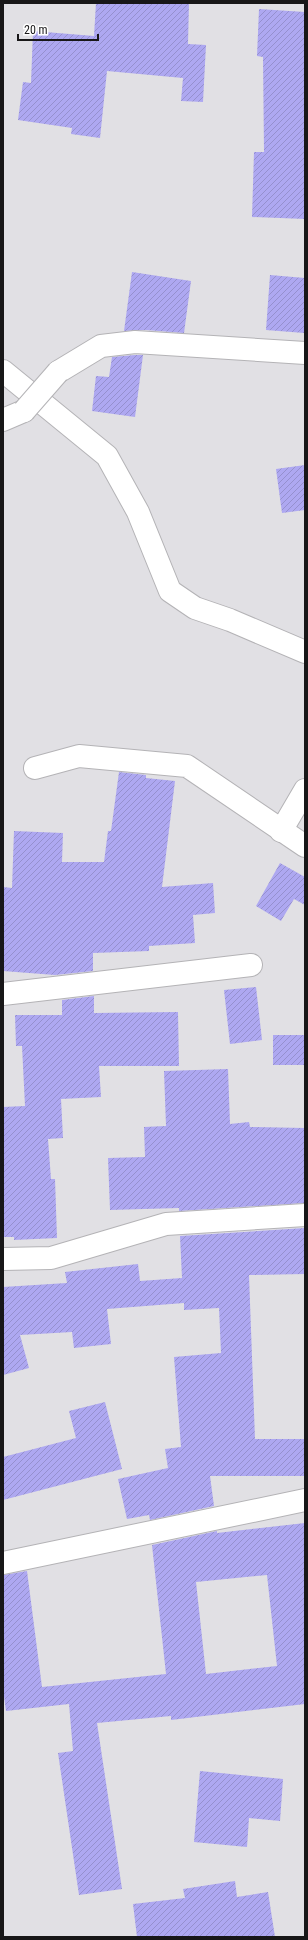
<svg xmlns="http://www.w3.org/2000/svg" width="308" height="1940" font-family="'Roboto Condensed',sans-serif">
<defs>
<pattern id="building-hatch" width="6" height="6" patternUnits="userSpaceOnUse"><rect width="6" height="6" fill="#aea8f1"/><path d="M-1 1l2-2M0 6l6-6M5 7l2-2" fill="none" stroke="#9590ce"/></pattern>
</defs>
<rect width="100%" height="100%" fill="#e1e0e4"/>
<!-- building -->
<g fill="url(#building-hatch)" fill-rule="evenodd">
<polygon points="96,3 189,3 188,44 206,45 203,102 181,101 183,78 107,71 100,138 71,134 72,128 18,120 23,82 31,83 33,31 94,36"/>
<polygon points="259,9 305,12 305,219 252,217 254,152 264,152 263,57 257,56"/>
<polygon points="132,272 191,281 184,333 146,330 124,331"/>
<polygon points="270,275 305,278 304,333 266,330"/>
<polygon points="135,355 143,355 135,417 92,411 96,376 109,377 112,357"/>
<polygon points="305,465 305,510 282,513 276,469"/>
<polygon points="119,772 146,775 146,778 175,781 162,887 213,883 215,913 193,915 195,943 149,946 149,951 93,953 93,971 55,975 3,971 3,887 12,888 14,831 63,833 62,862 104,862 108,831 111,831"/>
<polygon points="280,863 305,877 305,905 294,899 281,921 256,906"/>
<polygon points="256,987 262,1040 230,1044 224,990"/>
<polygon points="94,996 94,1013 178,1012 179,1066 99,1066 101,1097 61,1099 63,1138 48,1139 51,1179 55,1179 57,1238 14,1240 14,1237 3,1237 3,1107 25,1106 22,1046 16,1046 15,1015 62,1015 62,1000"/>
<rect x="273" y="1035" width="32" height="30"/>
<polygon points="228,1069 230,1124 249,1122 250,1127 305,1128 305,1203 179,1211 179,1208 110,1210 108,1158 145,1157 144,1127 166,1126 164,1071"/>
<polygon points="305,1228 305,1274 249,1275 255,1439 305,1439 305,1476 210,1476 214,1506 150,1520 149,1515 127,1519 118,1479 168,1468 165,1449 181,1447 174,1357 221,1353 219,1308 184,1310 184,1303 107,1309 111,1344 74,1348 72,1332 20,1335 29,1368 3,1375 3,1287 67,1283 65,1272 138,1264 140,1281 182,1278 180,1236"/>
<polygon points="105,1402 122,1469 3,1500 3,1457 76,1438 69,1411"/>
<path d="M305,1523V1704L171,1720V1716L97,1723L122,1889L79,1895L58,1753L73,1751L69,1704L6,1711L3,1689V1575L27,1571L42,1687L166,1674L152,1545L217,1531V1533ZM267,1575L277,1666L206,1674L196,1582Z"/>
<polygon points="200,1771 283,1779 280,1821 249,1818 247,1847 194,1842"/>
<polygon points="235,1881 237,1897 268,1892 275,1937 137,1937 133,1904 185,1898 183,1889"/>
</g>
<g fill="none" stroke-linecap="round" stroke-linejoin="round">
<!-- minor casing -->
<g stroke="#b4b3b6" stroke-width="24">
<g id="minor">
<polyline points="3,371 107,456 138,512 170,591 195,608 230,620 305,652"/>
<polyline points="58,372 101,346 135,342 305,353"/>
<polyline points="3,420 24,411"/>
<polyline points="35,768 79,756 187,766 305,846"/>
<polyline points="281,831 305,790"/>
<polyline points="3,994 251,965"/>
<polyline points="3,1259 51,1258 166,1224 305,1215"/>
<polyline points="3,1563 305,1500"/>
</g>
</g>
<!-- minor -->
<use href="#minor" stroke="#fff" stroke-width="22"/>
<!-- minor-bridge casing -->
<g stroke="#b4b3b6" stroke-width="24" stroke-linecap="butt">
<polyline id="minor-bridge" points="24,411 58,372"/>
</g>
<!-- minor-bridge -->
<use href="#minor-bridge" stroke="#fff" stroke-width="22"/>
</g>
<!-- border -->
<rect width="308" height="1940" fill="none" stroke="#181718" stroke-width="8"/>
<!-- scale -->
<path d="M18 34v6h80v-6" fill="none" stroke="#181718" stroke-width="2"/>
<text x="24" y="34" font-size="12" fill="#181718" stroke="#ffffff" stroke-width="3" paint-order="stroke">20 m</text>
</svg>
